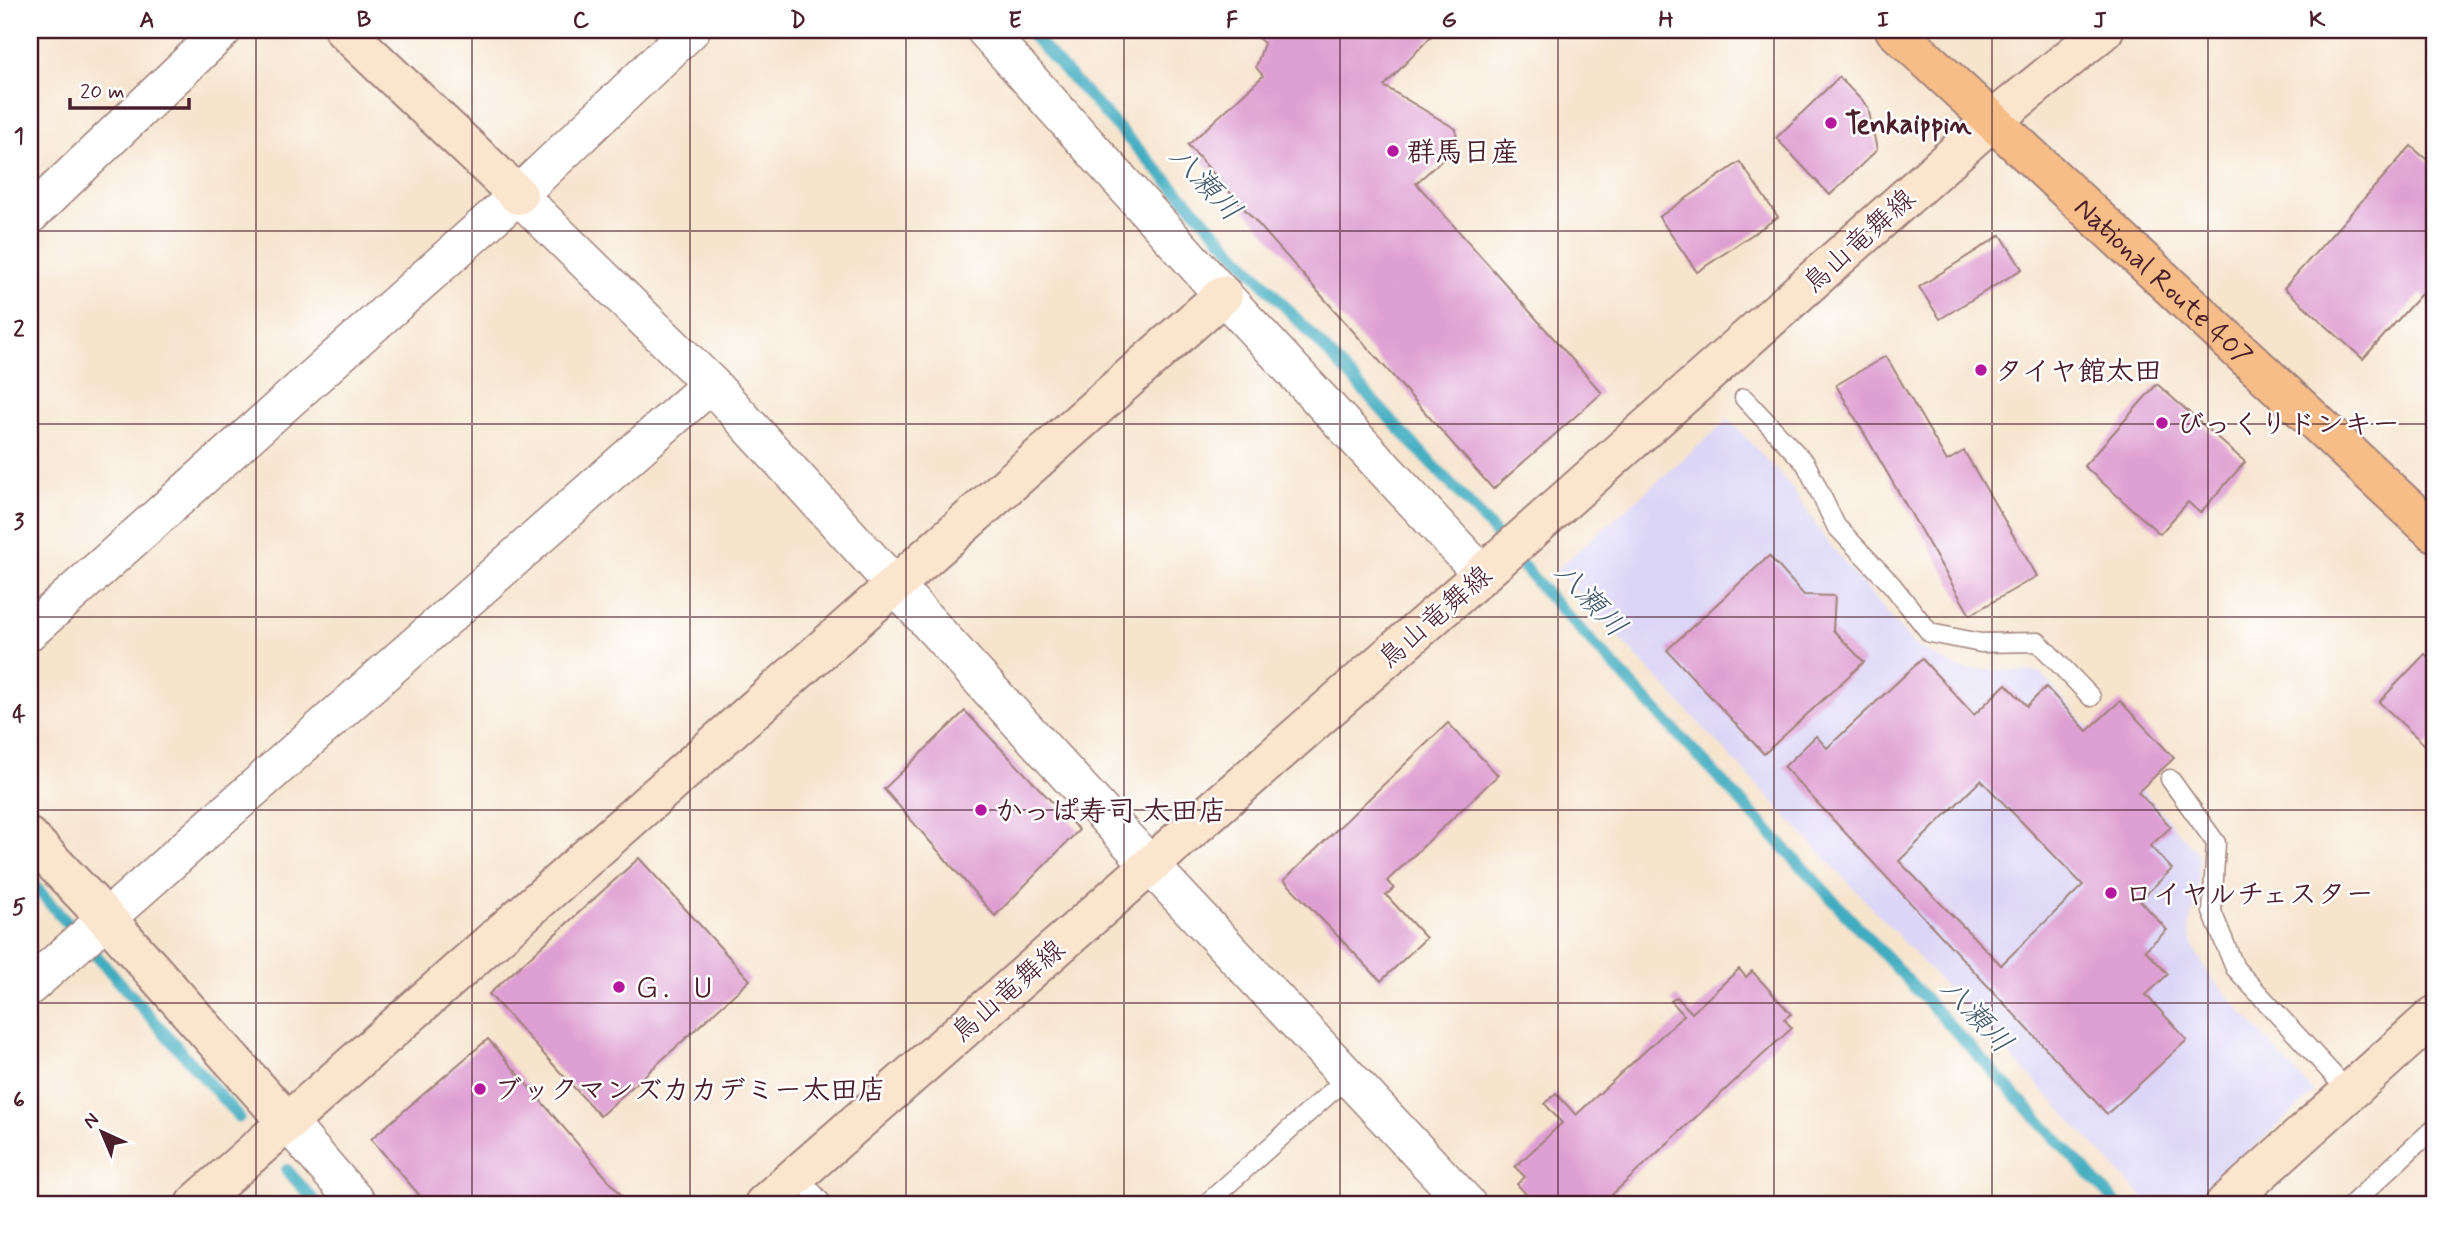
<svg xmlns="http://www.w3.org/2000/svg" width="2464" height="1234" font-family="Mynerve,'Klee One',sans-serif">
<rect width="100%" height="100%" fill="#fff"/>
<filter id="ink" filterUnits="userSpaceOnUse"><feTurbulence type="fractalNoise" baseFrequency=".0143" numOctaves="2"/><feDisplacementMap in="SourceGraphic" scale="14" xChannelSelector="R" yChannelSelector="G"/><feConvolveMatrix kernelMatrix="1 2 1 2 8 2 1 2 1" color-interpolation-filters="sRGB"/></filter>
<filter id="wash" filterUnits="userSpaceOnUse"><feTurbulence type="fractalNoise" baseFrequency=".00686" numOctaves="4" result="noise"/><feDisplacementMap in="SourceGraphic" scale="28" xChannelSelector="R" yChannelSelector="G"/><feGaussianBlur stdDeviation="1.57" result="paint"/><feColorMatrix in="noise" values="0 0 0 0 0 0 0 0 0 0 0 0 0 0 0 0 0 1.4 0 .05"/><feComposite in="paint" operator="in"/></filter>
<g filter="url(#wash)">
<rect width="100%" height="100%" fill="#f6e4cd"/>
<!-- built -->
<polygon fill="#dcd6f6" points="1729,419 1789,484 1826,540 1914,645 1960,669 2040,672 2199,855 2198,888 2189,929 2194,948 2209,975 2314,1093 2191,1204 2149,1204 1556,570"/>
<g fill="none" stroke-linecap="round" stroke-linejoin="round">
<!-- stream -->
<g stroke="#40acbf" stroke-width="12">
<polyline points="1027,30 1475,510 1547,594 2117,1204"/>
<polyline points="30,881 239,1117"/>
<polyline points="287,1170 317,1204"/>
</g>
</g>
<g id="blocks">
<!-- building -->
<g fill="#de9fd2" fill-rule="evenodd">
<polygon points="1248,30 1437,30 1384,86 1456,129 1457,147 1416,183 1602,393 1493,489 1188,145 1263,76 1256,67 1264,43"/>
<polygon points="1839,77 1868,107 1877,150 1830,195 1776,138"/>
<polygon points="2411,146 2434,166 2434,306 2421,294 2363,359 2284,288"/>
<polygon points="1740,162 1778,217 1697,272 1659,217"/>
<polygon points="2001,235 2022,269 1940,319 1919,287"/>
<polygon points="1886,356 1947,461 1964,451 2037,576 1970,615 1836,385"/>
<polygon points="2157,384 2245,462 2200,513 2188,502 2160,534 2084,466"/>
<polygon points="1769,556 1804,595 1835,596 1833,630 1864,662 1764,754 1667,650"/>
<polygon points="2425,654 2434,663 2434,738 2426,746 2379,702"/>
<path d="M1922,659L1974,715L2006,684L2027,706L2046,687L2087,731L2120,701L2174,758L2138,792L2171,827L2150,846L2172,869L2140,900L2167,930L2145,950L2168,974L2146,995L2187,1040L2107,1114L1784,767L1816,736L1827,748ZM1981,780L2083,885L2001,965L1899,861Z"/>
<polygon points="965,711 1079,830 995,916 884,789"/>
<polygon points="1448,723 1498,775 1387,881 1394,888 1386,895 1426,938 1381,981 1284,880"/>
<polygon points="639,858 750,980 600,1116 489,994"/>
<polygon points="1739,969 1746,977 1752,971 1791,1014 1784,1019 1792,1028 1602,1204 1535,1204 1517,1184 1525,1177 1515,1167 1562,1123 1545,1104 1556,1093 1576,1115 1684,1015 1671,1001 1677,997 1692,1013"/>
<polygon points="488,1039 629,1204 427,1204 371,1139"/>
</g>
</g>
</g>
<g filter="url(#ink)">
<use href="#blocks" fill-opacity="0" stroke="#a0827c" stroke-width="2"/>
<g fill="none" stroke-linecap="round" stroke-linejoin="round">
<!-- lane casing -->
<g stroke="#a0827c" stroke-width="21">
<g id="lane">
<polyline points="1744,398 1806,464 1836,526 1892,585 1930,633 1981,643 2038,642 2091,697"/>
<polyline points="2170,779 2216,843 2212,912 2235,968 2349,1092"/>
<polyline points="797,1175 823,1204"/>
<polyline points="1206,1204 1348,1077"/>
<polyline points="2352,1204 2434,1128"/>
</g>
</g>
<!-- street casing -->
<g stroke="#a0827c" stroke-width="40">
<g id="street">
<polyline points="985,30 1223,295 1482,574"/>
<polyline points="518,195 711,384 1150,865 1467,1204"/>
<polyline points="30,215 223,30"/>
<polyline points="30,631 518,195 691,30"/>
<polyline points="30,986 711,384"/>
<polyline points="288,1123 358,1204"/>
</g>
</g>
<!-- secondary casing -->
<g stroke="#a0827c" stroke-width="42">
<g id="secondary">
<polyline points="344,30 518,195"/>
<polyline points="30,838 107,919 288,1123"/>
<polyline points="195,1204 1223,295"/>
<polyline points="764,1204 1489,568 1992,121 2104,30"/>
<polyline points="2225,1204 2434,1016"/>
</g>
</g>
<!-- highway casing -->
<g stroke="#a0827c" stroke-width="42">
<g id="highway">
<path id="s1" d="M1895,30L2434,532"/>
</g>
</g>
<!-- lane -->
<use href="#lane" stroke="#fff" stroke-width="18"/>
<!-- street -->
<use href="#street" stroke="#fff" stroke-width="37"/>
<!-- secondary -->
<use href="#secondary" stroke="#fce5cf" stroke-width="38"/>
<!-- highway -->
<use href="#highway" stroke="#f7bd88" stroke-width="38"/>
</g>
</g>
<!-- grid -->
<path fill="none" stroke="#4a1f2b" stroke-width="2" stroke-opacity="0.55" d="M256,30V1204M472,30V1204M690,30V1204M906,30V1204M1124,30V1204M1340,30V1204M1558,30V1204M1774,30V1204M1992,30V1204M2208,30V1204M30,231H2434M30,424H2434M30,617H2434M30,810H2434M30,1003H2434"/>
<!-- markers -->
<g fill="#b5179e" stroke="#fff" stroke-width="2.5">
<circle cx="1831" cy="123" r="7"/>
<circle cx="1393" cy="151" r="7"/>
<circle cx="1981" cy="370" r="7"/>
<circle cx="2162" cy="423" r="7"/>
<circle cx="981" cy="810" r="7"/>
<circle cx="2111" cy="893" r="7"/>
<circle cx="619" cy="987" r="7"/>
<circle cx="480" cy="1089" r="7"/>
</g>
<g text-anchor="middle" stroke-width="5" stroke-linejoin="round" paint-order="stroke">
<!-- poi labels -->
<g font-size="28" font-weight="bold" fill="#4a1f2b" stroke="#fff" text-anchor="start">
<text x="1845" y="133">Tenkaippin</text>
<text x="1407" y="161">群馬日産</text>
<text x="1995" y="380">タイヤ館太田</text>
<text x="2176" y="433">びっくりドンキー</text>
<text x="995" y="820">かっぱ寿司 太田店</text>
<text x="2125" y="903">ロイヤルチェスター</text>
<text x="633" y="997">Ｇ．Ｕ</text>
<text x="494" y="1099">ブックマンズカカデミー太田店</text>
</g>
<!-- street labels -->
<g font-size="28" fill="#4a1f2b" stroke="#fff">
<text transform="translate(1858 240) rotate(-42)" y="10">鳥山竜舞線</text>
<text dy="10" stroke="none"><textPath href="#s1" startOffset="368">National Route 407</textPath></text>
<text transform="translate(1434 616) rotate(-41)" y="10">鳥山竜舞線</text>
<text transform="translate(1007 990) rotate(-41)" y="10">鳥山竜舞線</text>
</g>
<!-- water labels -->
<g font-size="30" font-style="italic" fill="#465e6e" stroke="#fff">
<text transform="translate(1206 183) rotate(47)" y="10">八瀬川</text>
<text transform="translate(1591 599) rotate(47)" y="10">八瀬川</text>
<text transform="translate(1977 1015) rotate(47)" y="10">八瀬川</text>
</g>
</g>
<!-- margin -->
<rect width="2464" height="1234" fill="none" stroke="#fff" stroke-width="77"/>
<!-- north arrow -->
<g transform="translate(102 1132) rotate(316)" stroke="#ffffff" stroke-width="5" paint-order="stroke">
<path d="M0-5L12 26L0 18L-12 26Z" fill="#4a1f2b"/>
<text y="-10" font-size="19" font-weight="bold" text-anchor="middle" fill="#4a1f2b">N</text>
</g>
<!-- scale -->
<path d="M70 98v10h119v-10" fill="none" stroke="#4a1f2b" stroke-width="3.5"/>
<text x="80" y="98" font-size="21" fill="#4a1f2b" stroke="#ffffff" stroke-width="5" paint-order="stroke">20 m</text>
<rect x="38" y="38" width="2388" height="1158" fill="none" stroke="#4a1f2b" stroke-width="2.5"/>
<g font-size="23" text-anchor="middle" font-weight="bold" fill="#4a1f2b">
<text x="147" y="27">A</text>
<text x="364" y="27">B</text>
<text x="581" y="27">C</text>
<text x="798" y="27">D</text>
<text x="1015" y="27">E</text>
<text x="1232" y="27">F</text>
<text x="1449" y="27">G</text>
<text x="1666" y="27">H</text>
<text x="1883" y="27">I</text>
<text x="2100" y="27">J</text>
<text x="2317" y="27">K</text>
<text x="19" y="143">1</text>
<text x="19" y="336">2</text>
<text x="19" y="529">3</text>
<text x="19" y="721">4</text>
<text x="19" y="914">5</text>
<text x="19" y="1107">6</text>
</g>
</svg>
